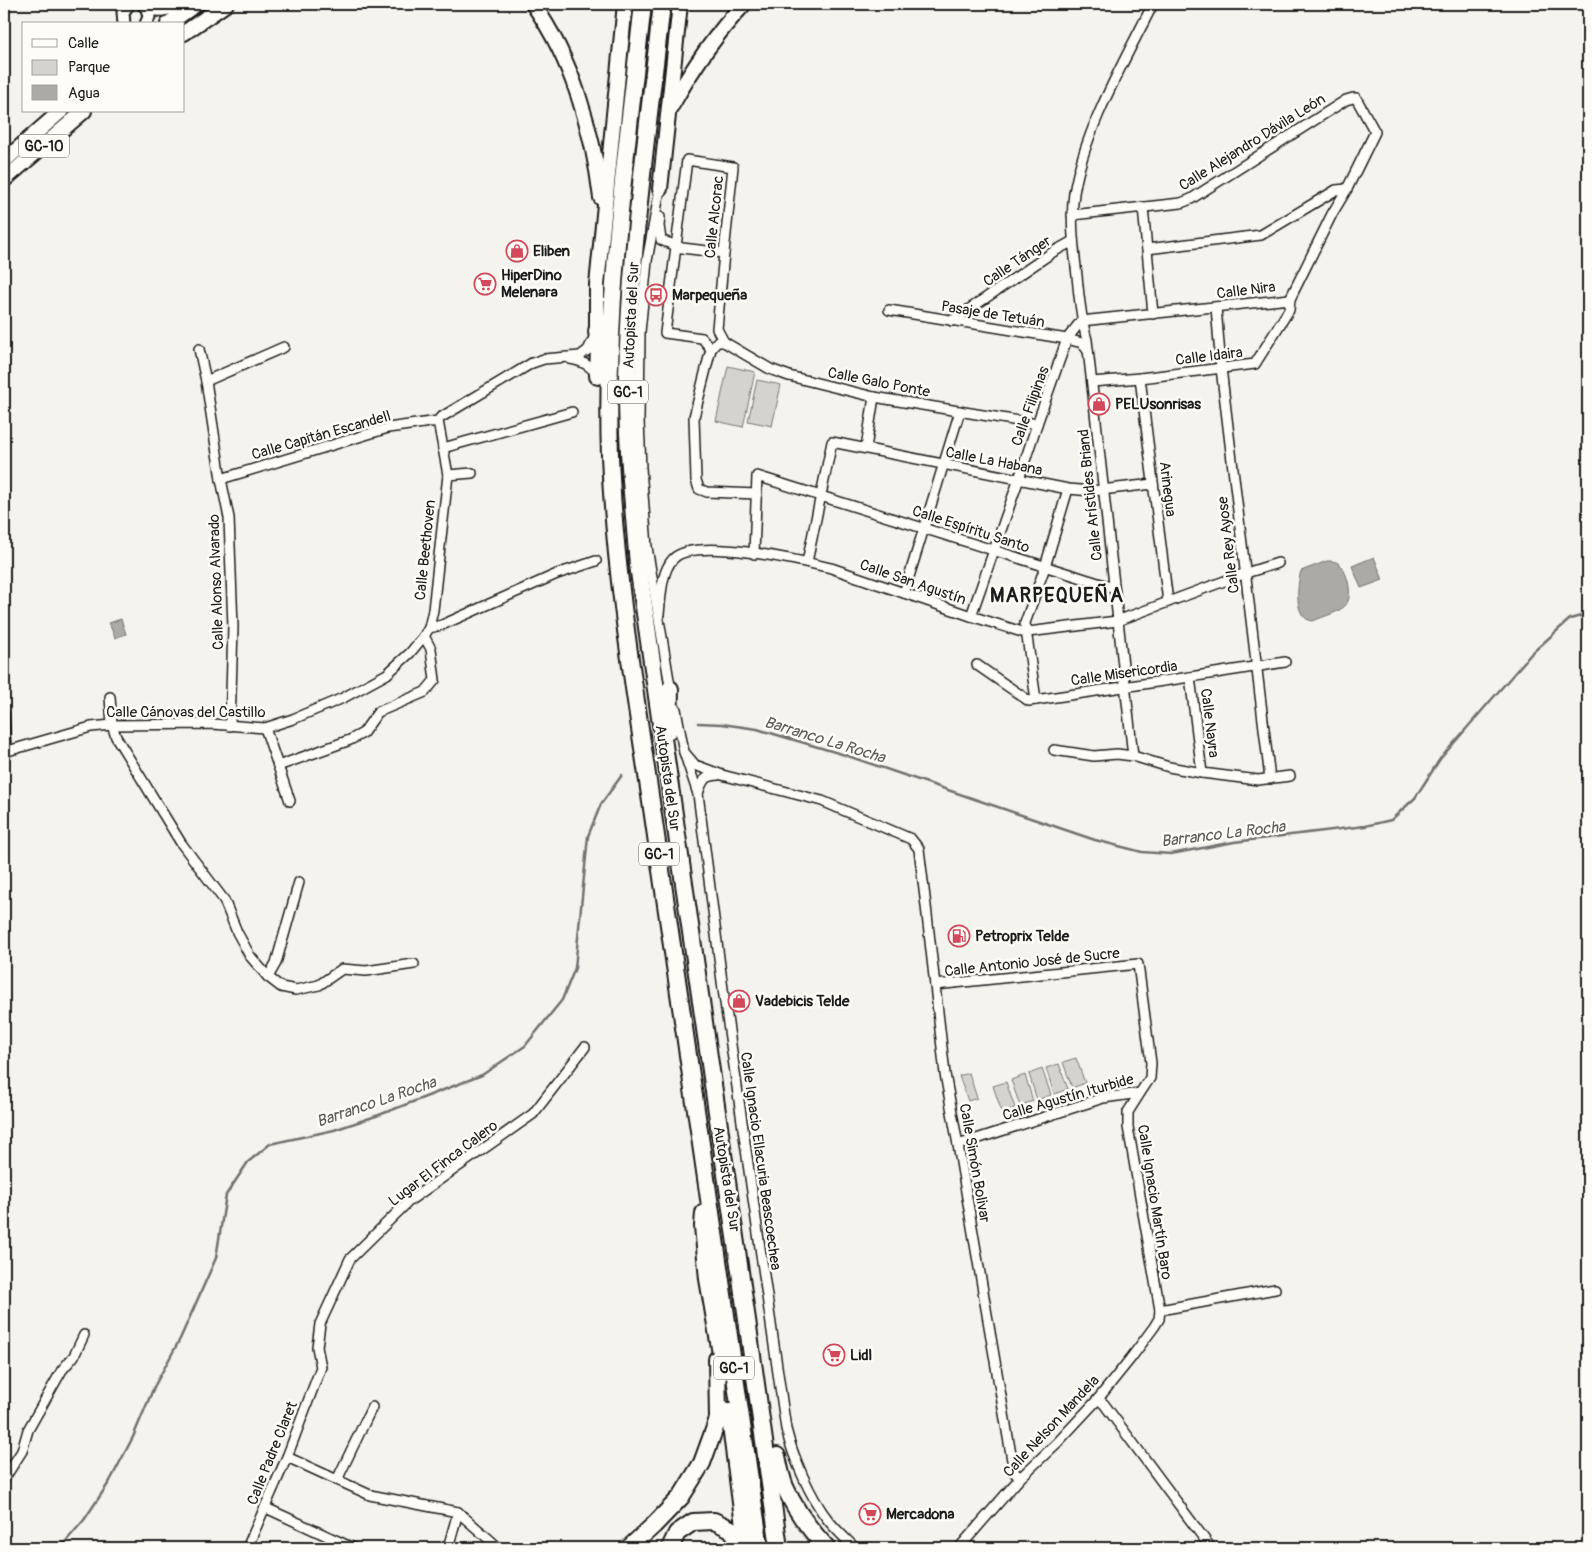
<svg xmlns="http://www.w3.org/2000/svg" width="1592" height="1552" font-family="Pangolin,sans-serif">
<rect width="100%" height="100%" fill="#f4f3ee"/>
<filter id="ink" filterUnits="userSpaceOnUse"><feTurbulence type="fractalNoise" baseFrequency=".02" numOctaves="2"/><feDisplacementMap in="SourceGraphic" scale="10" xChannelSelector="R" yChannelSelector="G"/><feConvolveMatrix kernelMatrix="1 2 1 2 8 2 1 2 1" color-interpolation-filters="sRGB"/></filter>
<g filter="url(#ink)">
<!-- green -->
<g fill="#d4d3cf" stroke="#787876">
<polygon points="728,366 755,372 743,427 716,421"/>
<polygon points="757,380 781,385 772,426 748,421"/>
<polygon points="1076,1058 1085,1083 1072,1088 1063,1062"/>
<polygon points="1059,1064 1068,1089 1054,1094 1046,1068"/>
<polygon points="1042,1069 1051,1095 1037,1100 1029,1074"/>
<polygon points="969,1073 977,1098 968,1101 959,1076"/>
<polygon points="1025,1075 1033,1101 1020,1106 1011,1080"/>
<polygon points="1006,1082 1015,1108 1002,1112 993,1086"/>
</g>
<!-- water -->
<g fill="#abaaa6" stroke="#72716f">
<polygon points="1374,557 1383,580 1361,588 1352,566"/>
<path d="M1327,561C1331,561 1335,561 1338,563C1347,570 1353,593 1347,603C1341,613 1323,616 1313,621C1293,619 1297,585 1301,571Z"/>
<polygon points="121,619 126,634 115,638 109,623"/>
</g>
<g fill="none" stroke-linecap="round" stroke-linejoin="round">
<!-- stream -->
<g stroke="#72716f" stroke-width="2.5">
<polyline points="698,723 722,724 757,729 845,755 1095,840 1142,852 1171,854 1234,842 1365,826 1391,820 1415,798 1440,759 1531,654 1570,619 1588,614"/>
<polyline points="60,1548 84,1520 110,1481 133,1437 154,1387 180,1339 216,1258 226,1195 248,1162 270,1144 334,1130 379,1115 482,1075 525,1046 562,1000 575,968 588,836 601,804 622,775"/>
</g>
<!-- minor casing -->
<g stroke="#1c1c1c" stroke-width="12">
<g id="minor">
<polyline points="660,189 647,261 640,332 639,421 641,468 647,547 671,692"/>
<polyline points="1143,207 1153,314"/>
<polyline points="1072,215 1181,203 1191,199 1346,100 1353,98 1356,98 1375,132 1347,189 1332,214 1290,299 1289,310 1255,364 1140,378 1092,382"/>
<polyline points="660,217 659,226 661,240 682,248 724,253"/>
<polyline points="1147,249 1261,235 1336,190 1347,189"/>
<polyline points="1216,307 1221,368 1270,779"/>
<polyline points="889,310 1067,339 1082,343 1088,351"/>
<polyline points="952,321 1053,252 1073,241"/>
<polyline points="1081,321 1290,299"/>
<polyline points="724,342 717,342 711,349 694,417 696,480 699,489 707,492 757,494"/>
<polyline points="199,349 206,381 221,479 229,518 233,627 230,726"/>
<polyline points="711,349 702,338 665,333 687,160 733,167 724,253 717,329 724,342 770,369 789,376 874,397 1037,424"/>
<path d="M570,359C582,361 590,365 598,376"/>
<polyline points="1140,378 1168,602"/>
<polyline points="206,381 284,347"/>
<polyline points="443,448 572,412"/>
<polyline points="866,448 874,397"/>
<polyline points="448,475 472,473"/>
<polyline points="221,479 388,428 438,421 440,418 532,363 544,359 580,356 588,350 595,336"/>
<polyline points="754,554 757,476 1114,588"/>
<polyline points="807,562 832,442 1068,489 1092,491 1153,484"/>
<polyline points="904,593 960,411"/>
<path d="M659,614C661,597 661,572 673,559C694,536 802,561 831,568L971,616L1022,632H1028L1117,621L1246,573L1278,563"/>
<polyline points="971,616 1021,473 1037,424 1067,339 1081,321"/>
<polyline points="429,628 433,610 448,475 438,421"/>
<polyline points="977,665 1029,701 1190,677 1285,662"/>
<polyline points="1190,677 1202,773"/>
<polyline points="110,697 112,725 116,737 181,843 224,900 237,932 250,956 268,977 281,987 296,990 319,985 342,969 366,971 414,964"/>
<polyline points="1036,700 1025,623 1045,567 1068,489"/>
<polyline points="676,709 684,752 698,794"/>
<polyline points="4,714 6,751"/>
<polyline points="265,728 290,801"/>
<polyline points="1054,750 1094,756 1117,754 1133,756 1169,767 1202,773 1258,780 1290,776"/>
<polyline points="4,752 91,727 112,725 212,724 265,728 293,719 343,698 387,674 410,653 424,636 429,628 442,625 557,574 596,561"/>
<polyline points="684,752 695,765 722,775 822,801 911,839 919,849 926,906 945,1074 958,1145 1014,1472 1020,1478"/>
<path d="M1133,756L1087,340C1081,319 1079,298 1077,276C1074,249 1070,220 1074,193C1085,128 1124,62 1153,4"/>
<polyline points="278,766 350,740 363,733 378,712 425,692 435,680 431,649 424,636"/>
<path d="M718,775C704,776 702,781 698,794L723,989L786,1429C793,1457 810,1497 828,1520C836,1530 846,1539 855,1548"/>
<polyline points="268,977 276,963 299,882"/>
<polyline points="935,985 1138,964 1151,1063 1150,1078 1140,1093 1103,1098 958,1145"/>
<polyline points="1160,1310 1275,1289"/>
<polyline points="1098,1399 1104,1404 1211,1548"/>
<polyline points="287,1457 370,1495 458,1512 499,1548"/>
<polyline points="4,1479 22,1451 28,1430 62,1370 74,1356 84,1335"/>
<polyline points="337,1480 372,1407"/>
<polyline points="266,1508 353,1548"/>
<polyline points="247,1548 287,1457 321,1367 317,1347 320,1324 350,1259 409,1201 533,1114 585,1047"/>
<polyline points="448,1548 458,1512"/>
<polyline points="959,1548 1020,1478 1058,1442 1098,1399 1131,1358 1154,1327 1159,1319 1160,1310 1128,1127 1128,1112 1140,1093"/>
</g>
</g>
<!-- tertiary casing -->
<g stroke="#1c1c1c" stroke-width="15">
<g id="tertiary">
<path d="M142,4C156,16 169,8 185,4"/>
<polyline points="124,24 123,12 129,4"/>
<polyline points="146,24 149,17 147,8"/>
</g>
</g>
<!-- primary casing -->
<g stroke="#1c1c1c" stroke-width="18">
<g id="primary">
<path d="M533,4C572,59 593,131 601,198"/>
<polyline points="168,24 196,4"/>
<polyline points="184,33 226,4"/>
<path d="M672,105C693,67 715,35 744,4"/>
<polyline points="4,161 61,111"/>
<polyline points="4,180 84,111"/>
<polyline points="660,189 680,4"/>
<polyline points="597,331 597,285 625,4"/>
</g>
</g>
<!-- motorway casing -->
<g stroke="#1c1c1c" stroke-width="20">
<g id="motorway">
<path d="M643,4C626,154 605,304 610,456C615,583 638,710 656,836C689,1074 727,1311 760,1548"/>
<path d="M662,4C648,127 630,251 627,376C626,439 633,502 638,565L747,1320L779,1548"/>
<polyline points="597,331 599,348 598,376"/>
<polyline points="669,730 670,689"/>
<polyline points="704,1213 703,1226 708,1279 724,1371"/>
<polyline points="729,1411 747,1548"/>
<path d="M777,1456C779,1466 781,1477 785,1487C795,1510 810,1530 827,1548"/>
<polyline points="629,1548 654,1525 681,1497 702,1463 718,1419 717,1359"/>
<polyline points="670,1548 677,1533 693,1522 714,1521 731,1529 744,1548"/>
</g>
</g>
<!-- minor -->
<use href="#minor" stroke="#fdfcf7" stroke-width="9"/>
<!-- tertiary -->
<use href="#tertiary" stroke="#fdfcf7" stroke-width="11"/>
<!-- primary -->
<use href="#primary" stroke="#fdfcf7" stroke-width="14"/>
<!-- motorway -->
<use href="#motorway" stroke="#fdfcf7" stroke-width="16"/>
</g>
</g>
<!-- icons -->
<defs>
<g id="shop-ring" transform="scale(1.125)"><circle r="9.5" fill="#fdfcf7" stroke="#d1495b" stroke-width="1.5"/><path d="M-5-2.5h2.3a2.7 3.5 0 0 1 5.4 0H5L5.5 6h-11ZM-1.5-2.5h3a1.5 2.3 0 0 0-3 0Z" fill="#d1495b"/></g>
<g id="supermarket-ring" transform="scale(1.125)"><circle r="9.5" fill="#fdfcf7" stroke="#d1495b" stroke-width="1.5"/><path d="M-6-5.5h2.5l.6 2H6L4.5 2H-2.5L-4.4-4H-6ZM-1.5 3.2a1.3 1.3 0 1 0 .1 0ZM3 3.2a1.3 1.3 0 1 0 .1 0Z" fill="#d1495b"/></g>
<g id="bus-ring" transform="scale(1.125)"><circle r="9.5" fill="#fdfcf7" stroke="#d1495b" stroke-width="1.5"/><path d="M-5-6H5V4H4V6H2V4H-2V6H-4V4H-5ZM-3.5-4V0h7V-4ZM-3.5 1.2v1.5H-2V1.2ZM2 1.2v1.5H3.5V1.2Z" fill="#d1495b"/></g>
<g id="fuel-ring" transform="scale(1.125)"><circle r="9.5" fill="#fdfcf7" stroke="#d1495b" stroke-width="1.5"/><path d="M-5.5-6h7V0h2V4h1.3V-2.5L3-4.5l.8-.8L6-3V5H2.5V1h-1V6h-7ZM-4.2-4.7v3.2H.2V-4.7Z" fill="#d1495b"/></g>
</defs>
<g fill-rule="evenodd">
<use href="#shop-ring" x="517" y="251"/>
<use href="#supermarket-ring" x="485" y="284"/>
<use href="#bus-ring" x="656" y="295"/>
<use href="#shop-ring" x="1099" y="404"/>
<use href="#fuel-ring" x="959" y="936"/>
<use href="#shop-ring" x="739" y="1001"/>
<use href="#supermarket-ring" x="834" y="1355"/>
<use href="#supermarket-ring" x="870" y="1514"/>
</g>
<g text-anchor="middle" stroke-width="5" stroke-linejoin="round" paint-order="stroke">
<!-- shield labels -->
<g fill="#fdfcf7" stroke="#605f5e" stroke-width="1">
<rect x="19" y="134.5" width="50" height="23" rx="4"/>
<rect x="608" y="380.5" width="40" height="23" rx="4"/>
<rect x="639" y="842.5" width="40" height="23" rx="4"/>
<rect x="714" y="1356.5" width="40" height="23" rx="4"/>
</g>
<g font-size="14" font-weight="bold" fill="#1c1c1c">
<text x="44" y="151">GC-10</text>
<text x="628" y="397">GC-1</text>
<text x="659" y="859">GC-1</text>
<text x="734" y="1373">GC-1</text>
</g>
<!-- street labels -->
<g font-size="15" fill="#1c1c1c" stroke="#fdfcf7">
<text transform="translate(1252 142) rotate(-32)" y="5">Calle Alejandro Dávila León</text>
<text transform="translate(714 217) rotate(-84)" y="5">Calle Alcorac</text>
<text transform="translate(1017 261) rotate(-34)" y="5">Calle Tánger</text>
<text transform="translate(1246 290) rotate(-7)" y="5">Calle Nira</text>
<text transform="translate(993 314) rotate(9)" y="5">Pasaje de Tetuán</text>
<text transform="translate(631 315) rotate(-87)" y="5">Autopista del Sur</text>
<text transform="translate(1209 356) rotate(-7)" y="5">Calle Idaira</text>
<text transform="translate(879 382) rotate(11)" y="5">Calle Galo Ponte</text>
<text transform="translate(1030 406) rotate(-70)" y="5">Calle Filipinas</text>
<text transform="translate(321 435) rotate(-16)" y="5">Calle Capitán Escandell</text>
<text transform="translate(994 461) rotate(11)" y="5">Calle La Habana</text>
<text transform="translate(1168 489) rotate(83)" y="5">Arinegua</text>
<text transform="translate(1090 495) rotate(-96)" y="5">Calle Arístides Briand</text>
<text transform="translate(971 529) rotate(18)" y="5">Calle Espíritu Santo</text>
<text transform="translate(1228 545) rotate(-97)" y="5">Calle Rey Ayose</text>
<text transform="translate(425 550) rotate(-84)" y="5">Calle Beethoven</text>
<text transform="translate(216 582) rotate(-92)" y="5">Calle Alonso Alvarado</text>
<text transform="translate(913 582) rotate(19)" y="5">Calle San Agustín</text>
<text transform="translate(1124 673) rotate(-8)" y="5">Calle Misericordia</text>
<text x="186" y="717">Calle Cánovas del Castillo</text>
<text transform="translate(1210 723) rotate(83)" y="5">Calle Nayra</text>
<text transform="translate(668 778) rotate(82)" y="5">Autopista del Sur</text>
<text transform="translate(1032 962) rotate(-6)" y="5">Calle Antonio José de Sucre</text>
<text transform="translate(1068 1097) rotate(-16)" y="5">Calle Agustín Iturbide</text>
<text transform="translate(761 1161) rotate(82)" y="5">Calle Ignacio Ellacuria Beascoechea</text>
<text transform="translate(443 1163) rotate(-37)" y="5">Lugar El Finca Calero</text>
<text transform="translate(975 1163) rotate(80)" y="5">Calle Simón Bolivar</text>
<text transform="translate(727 1179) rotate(81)" y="5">Autopista del Sur</text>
<text transform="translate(1155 1202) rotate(81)" y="5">Calle Ignacio Martín Baro</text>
<text transform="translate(1051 1426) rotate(-47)" y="5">Calle Nelson Mandela</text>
<text transform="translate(272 1453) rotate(-68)" y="5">Calle Padre Claret</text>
</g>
<!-- poi labels -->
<g font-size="15" font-weight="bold" fill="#1c1c1c" stroke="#fdfcf7" text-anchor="start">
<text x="533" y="256">Eliben</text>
<text x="501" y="280">HiperDino<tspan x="501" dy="17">Melenara</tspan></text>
<text x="672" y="300">Marpequeña</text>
<text x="1115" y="409">PELUsonrisas</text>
<text x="975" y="941">Petroprix Telde</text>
<text x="755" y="1006">Vadebicis Telde</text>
<text x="850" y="1360">Lidl</text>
<text x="886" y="1519">Mercadona</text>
</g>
<!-- water labels -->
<g font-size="16" font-style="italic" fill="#5c5c5a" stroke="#fdfcf7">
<text transform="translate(825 739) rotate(17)" y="6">Barranco La Rocha</text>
<text transform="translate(1223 833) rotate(-7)" y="6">Barranco La Rocha</text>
<text transform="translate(376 1101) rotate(-19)" y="6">Barranco La Rocha</text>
</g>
<!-- district labels -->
<g font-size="20" font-weight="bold" letter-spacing="1" fill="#1c1c1c" stroke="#fdfcf7">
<text x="1057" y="602">MARPEQUEÑA</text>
</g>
</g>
<!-- margin -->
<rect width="1592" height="1552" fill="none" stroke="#fdfcf7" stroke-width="20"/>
<rect x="10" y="10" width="1572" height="1532" fill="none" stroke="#1c1c1c" stroke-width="2" filter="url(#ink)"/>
<!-- legend -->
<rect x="22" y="22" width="162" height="90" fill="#fdfcf7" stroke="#a3a29f"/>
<rect x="32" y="39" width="25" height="8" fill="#fdfcf7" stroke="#a3a29f"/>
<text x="68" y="48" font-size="15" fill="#1c1c1c">Calle</text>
<rect x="32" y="60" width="25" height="15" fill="#d4d3cf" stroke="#a3a29f"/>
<text x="68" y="72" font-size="15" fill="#1c1c1c">Parque</text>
<rect x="32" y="85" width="25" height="15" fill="#abaaa6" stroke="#a3a29f"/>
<text x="68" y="98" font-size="15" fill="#1c1c1c">Agua</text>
</svg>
